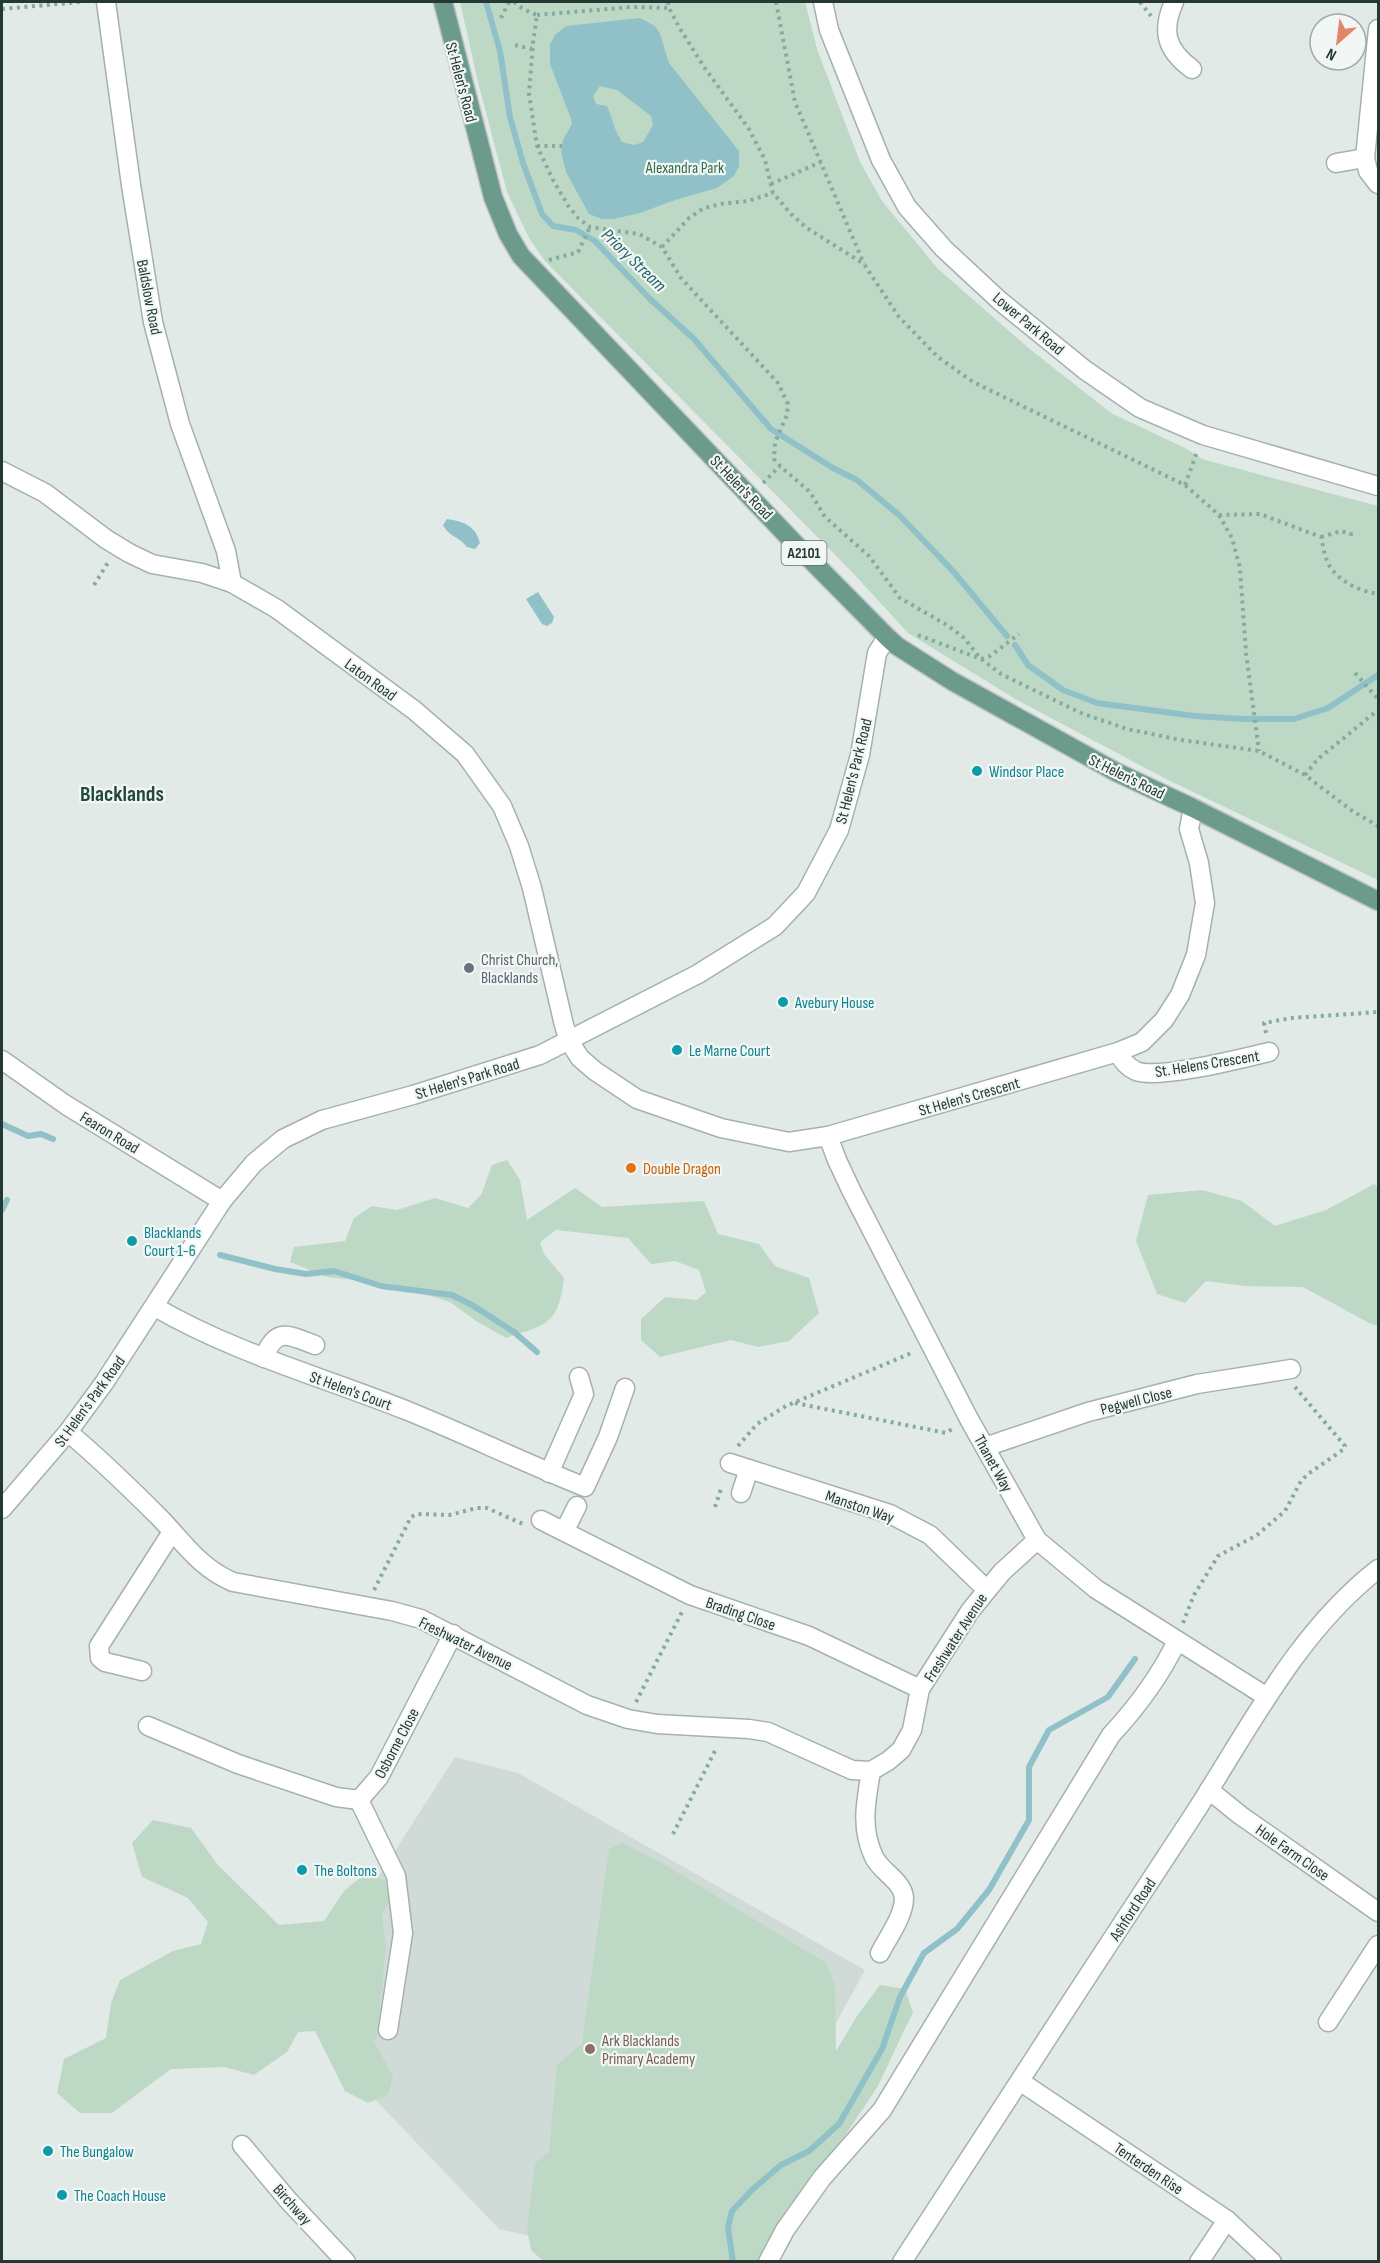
<svg xmlns="http://www.w3.org/2000/svg" width="1380" height="2263" font-family="'Sofia Sans Condensed',sans-serif">
<rect width="100%" height="100%" fill="#e2eae7"/>
<!-- built -->
<polygon fill="#d0dad6" points="455,1757 518,1773 865,1970 774,2137 637,2261 499,2229 368,2092 368,1893"/>
<!-- green -->
<g fill="#bdd9c5">
<polygon points="460,2 805,2 817,49 860,162 882,201 938,269 1031,350 1111,413 1187,449 1202,459 1378,506 1378,880 1168,780 1017,700 908,633 853,573 545,261 529,238 507,192 478,82"/>
<path d="M507,1160L520,1180L527,1220L575,1188L602,1207L704,1201L718,1234L759,1244L775,1266L809,1278L819,1313L789,1341L758,1347L731,1340L660,1357L641,1340V1319L665,1297L697,1300L706,1292L699,1270L675,1261L651,1264L628,1238L556,1230L540,1242L544,1254L564,1278C558,1325 548,1324 506,1338L476,1321L450,1302L392,1284L327,1277L290,1262L294,1247L345,1241L354,1218L372,1206L397,1210L435,1198L468,1208L481,1195L492,1165Z"/>
<polygon points="1374,1184 1378,1187 1378,1326 1371,1324 1303,1287 1245,1286 1206,1281 1185,1303 1157,1294 1136,1241 1148,1195 1202,1190 1242,1201 1275,1226 1326,1210"/>
<polygon points="153,1820 191,1828 218,1865 279,1925 324,1921 344,1891 362,1876 385,1880 389,1902 382,1914 386,1947 377,2036 374,2042 393,2076 388,2095 368,2103 345,2091 315,2031 298,2032 287,2052 254,2075 224,2067 171,2069 112,2113 80,2113 57,2093 64,2059 106,2038 111,2003 120,1980 173,1951 201,1944 208,1922 188,1898 142,1877 132,1843"/>
<polygon points="623,1843 660,1862 826,1963 835,1984 836,2051 857,2016 880,1985 905,1989 913,2012 878,2086 761,2261 543,2261 531,2250 527,2229 535,2163 549,2152 557,2065 582,2043 609,1849"/>
</g>
<!-- water -->
<g fill="#90c1c9" fill-rule="evenodd">
<path d="M640,18L655,26L660,34L669,63L739,151V166L734,176L717,188L675,200L640,213L614,219H602L589,214L566,172L561,152L563,140L572,124L571,119L550,64V44L555,35L566,26ZM600,86L617,90L651,116L653,125L643,142L634,145L622,142C613,128 614,121 607,106L596,104L593,96Z"/>
<path d="M447,519C463,521 476,526 480,543L475,549L467,547C460,537 448,536 443,525Z"/>
<polygon points="538,592 554,617 552,623 547,626 542,624 526,599"/>
</g>
<g fill="none" stroke-linecap="round" stroke-linejoin="round">
<!-- stream -->
<g stroke="#90c1c9" stroke-width="6">
<polyline points="486,2 500,51 510,117 523,163 542,214 553,226 576,230 595,241 649,298 694,339 771,429 833,468 857,480 899,515 953,571 1007,636"/>
<polyline points="1015,645 1028,665 1063,690 1097,703 1195,716 1242,719 1294,719 1328,708 1378,675"/>
<polyline points="2,1124 28,1136 41,1134 53,1139"/>
<polyline points="2,1210 7,1200"/>
<polyline points="220,1255 275,1269 306,1274 334,1271 381,1286 452,1295 472,1305 514,1332 537,1352"/>
<polyline points="733,2262 728,2227 732,2211 753,2189 781,2165 809,2151 839,2124 882,2049 900,1997 924,1953 957,1929 989,1890 1029,1820 1029,1767 1049,1730 1108,1697 1135,1659"/>
</g>
<!-- minor casing -->
<g stroke="#a5b1ae" stroke-width="21">
<g id="minor">
<polyline points="106,2 131,185 153,322 180,424 226,551 232,583"/>
<polyline points="823,2 829,30 881,160 907,207 944,249 1000,301 1085,370 1140,408 1203,435 1378,486"/>
<path d="M1174,2C1161,31 1166,50 1192,69"/>
<polyline points="1378,29 1365,158 1368,171 1378,184"/>
<polyline points="1336,163 1365,158"/>
<polyline points="2,471 45,493 106,539 129,553 152,564 202,573 232,583 277,609 414,710 465,754 502,806 519,846 532,888 564,1025 569,1041 580,1058 595,1071 637,1099 721,1128 789,1142 828,1136 1118,1052 1142,1042 1164,1020 1180,995 1196,955 1205,903 1199,863 1189,829 1193,808"/>
<path d="M1118,1052C1122,1061 1127,1067 1136,1071C1158,1080 1243,1058 1269,1052"/>
<polyline points="2,1060 66,1105 222,1201"/>
<polyline points="828,1136 837,1160 852,1192 969,1419 1037,1540 1096,1589 1267,1697"/>
<path d="M155,1307C234,1353 323,1377 408,1411C467,1435 525,1463 585,1487L608,1437L625,1388"/>
<path d="M264,1358C276,1326 288,1335 315,1345"/>
<path d="M68,1432C100,1459 131,1489 160,1518C184,1543 200,1568 233,1582L392,1611L421,1619L587,1705L628,1719L657,1724L749,1729L768,1732L852,1770L871,1771L888,1761L901,1750L912,1730L920,1689L970,1611L1002,1572L1037,1540"/>
<polyline points="985,1447 1088,1412 1197,1384 1291,1369"/>
<polyline points="730,1463 890,1514 930,1535 986,1589"/>
<polyline points="549,1473 584,1394 579,1377"/>
<polyline points="741,1493 749,1469"/>
<polyline points="2,1509 68,1432 104,1383 222,1201 254,1163 283,1139 322,1120 413,1095 540,1055 698,974 775,926 806,893 839,830 860,755 877,653 887,637"/>
<polyline points="541,1520 690,1595 809,1636 920,1689"/>
<polyline points="565,1530 577,1506"/>
<polyline points="142,1671 105,1662 100,1658 99,1646 172,1532"/>
<polyline points="148,1726 238,1764 336,1797 359,1800 379,1777 453,1634"/>
<path d="M871,1771C866,1801 860,1828 874,1857C881,1872 903,1881 904,1898C904,1916 888,1937 880,1953"/>
<polyline points="1209,1790 1240,1815 1378,1912"/>
<polyline points="359,1800 396,1876 403,1933 388,2030"/>
<polyline points="1328,2022 1378,1945"/>
<polyline points="1021,2082 1227,2220 1272,2262"/>
<polyline points="242,2145 288,2200 346,2262"/>
<path d="M768,2262L785,2230L822,2178L882,2110L1111,1735C1138,1706 1160,1676 1177,1641"/>
<path d="M902,2262C999,2112 1096,1963 1194,1814C1249,1729 1297,1632 1378,1569"/>
<polyline points="1199,2262 1227,2220"/>
</g>
</g>
<!-- major casing -->
<g stroke="#bdc4c2" stroke-width="21">
<polyline id="major" points="443,2 493,197 508,234 521,256 799,548 887,637 897,646 952,681 1116,772 1193,808 1378,901"/>
</g>
<!-- path -->
<g stroke="#86aa9f" stroke-width="4" stroke-dasharray="3 4.5" stroke-linecap="butt">
<polyline points="514,2 523,9 537,15 533,43 529,94 537,146 553,180 569,207 578,218 590,227 639,234 662,247 681,278 778,383 788,404 787,415 775,442 774,459 780,466 810,492 825,517 869,556 900,598 947,625 964,638 981,659 1001,674 1081,713 1127,729 1181,740 1259,751 1305,775 1351,810 1378,826"/>
<polyline points="668,2 669,8 679,27 704,67 749,129 765,160 773,193 791,214 807,228 864,264 899,317 938,357 973,382 1185,485 1219,515 1232,538 1240,568 1246,653 1259,751"/>
<polyline points="776,2 795,102 864,264"/>
<polyline points="1140,2 1151,16"/>
<polyline points="2,9 81,2"/>
<polyline points="537,15 631,7 669,8"/>
<polyline points="501,18 509,2"/>
<polyline points="515,45 532,49"/>
<polyline points="537,146 562,146"/>
<polyline points="771,184 821,162"/>
<polyline points="662,247 689,218 704,208 721,204 748,201 773,193"/>
<polyline points="549,260 578,252 590,227"/>
<polyline points="763,483 780,466"/>
<polyline points="1185,485 1197,452"/>
<path d="M1219,515L1260,514L1321,537C1323,545 1324,554 1327,561C1335,580 1359,591 1378,594"/>
<polyline points="1321,537 1341,531 1351,534 1350,539"/>
<polyline points="94,585 109,561"/>
<polyline points="918,635 981,659 990,656 1019,634"/>
<polyline points="1355,673 1378,699"/>
<polyline points="1305,775 1318,759 1378,710"/>
<polyline points="1266,1033 1264,1023 1292,1018 1378,1012"/>
<polyline points="795,1403 946,1433 954,1428"/>
<polyline points="738,1446 757,1424 786,1406 914,1352"/>
<polyline points="715,1507 721,1489"/>
<polyline points="374,1590 411,1517 417,1514 449,1515 477,1508 487,1508 523,1524"/>
<polyline points="1183,1623 1194,1595 1218,1556 1257,1535 1285,1511 1301,1481 1308,1474 1344,1449 1345,1446 1295,1387"/>
<polyline points="636,1702 683,1610"/>
<polyline points="673,1834 717,1747"/>
</g>
<!-- minor -->
<use href="#minor" stroke="#fff" stroke-width="18"/>
<!-- major -->
<use href="#major" stroke="#6c9b8e" stroke-width="18"/>
</g>
<!-- markers -->
<g fill="#0f9aa8" stroke="#f2f7f5" stroke-width="2">
<circle cx="977" cy="771" r="6"/>
<circle cx="783" cy="1002" r="6"/>
<circle cx="677" cy="1050" r="6"/>
<circle cx="132" cy="1241" r="6"/>
<circle cx="302" cy="1870" r="6"/>
<circle cx="48" cy="2151" r="6"/>
<circle cx="62" cy="2195" r="6"/>
</g>
<circle fill="#6b7280" stroke="#f2f7f5" stroke-width="2" cx="469" cy="968" r="6"/>
<circle fill="#e8710a" stroke="#f2f7f5" stroke-width="2" cx="631" cy="1168" r="6"/>
<circle fill="#8d6e63" stroke="#f2f7f5" stroke-width="2" cx="590" cy="2049" r="6"/>
<g text-anchor="middle" stroke-width="4.5" stroke-linejoin="round" paint-order="stroke">
<!-- shield labels -->
<rect fill="#f2f7f5" stroke="#62726e" stroke-width="1.5" x="781.5" y="541" width="45" height="24" rx="4.5"/>
<g font-size="15" font-weight="bold" fill="#243934">
<text x="804" y="558">A2101</text>
</g>
<!-- street labels -->
<g font-size="16" fill="#243934" stroke="#f2f7f5">
<text transform="translate(462 82) rotate(75)" y="6">St Helen's Road</text>
<text transform="translate(150 297) rotate(79)" y="6">Baldslow Road</text>
<text transform="translate(1029 323) rotate(40)" y="6">Lower Park Road</text>
<text transform="translate(742 487) rotate(46)" y="6">St Helen's Road</text>
<text transform="translate(371 679) rotate(36)" y="6">Laton Road</text>
<text transform="translate(853 771) rotate(-76)" y="6">St Helen's Park Road</text>
<text transform="translate(1127 776) rotate(26)" y="6">St Helen's Road</text>
<text transform="translate(1207 1063) rotate(-9)" y="6">St. Helens Crescent</text>
<text transform="translate(467 1078) rotate(-17)" y="6">St Helen's Park Road</text>
<text transform="translate(969 1096) rotate(-16)" y="6">St Helen's Crescent</text>
<text transform="translate(110 1132) rotate(31)" y="6">Fearon Road</text>
<text transform="translate(351 1390) rotate(20)" y="6">St Helen's Court</text>
<text transform="translate(1136 1400) rotate(-14)" y="6">Pegwell Close</text>
<text transform="translate(89 1401) rotate(-54)" y="6">St Helen's Park Road</text>
<text transform="translate(994 1463) rotate(61)" y="6">Thanet Way</text>
<text transform="translate(860 1506) rotate(19)" y="6">Manston Way</text>
<text transform="translate(741 1613) rotate(19)" y="6">Brading Close</text>
<text transform="translate(955 1637) rotate(-57)" y="6">Freshwater Avenue</text>
<text transform="translate(466 1643) rotate(26)" y="6">Freshwater Avenue</text>
<text transform="translate(396 1743) rotate(-62)" y="6">Osborne Close</text>
<text transform="translate(1293 1852) rotate(35)" y="6">Hole Farm Close</text>
<text transform="translate(1132 1909) rotate(-57)" y="6">Ashford Road</text>
<text transform="translate(1149 2168) rotate(34)" y="6">Tenterden Rise</text>
<text transform="translate(293 2204) rotate(48)" y="6">Birchway</text>
</g>
<!-- park labels -->
<g font-size="16" fill="#336c49" stroke="#f2f7f5">
<text x="685" y="173">Alexandra Park</text>
</g>
<!-- culture labels -->
<g font-size="16" fill="#0d838f" stroke="#f2f7f5" text-anchor="start">
<text x="989" y="777">Windsor Place</text>
<text x="795" y="1008">Avebury House</text>
<text x="689" y="1056">Le Marne Court</text>
<text x="144" y="1238">Blacklands<tspan x="144" dy="18">Court 1-6</tspan></text>
<text x="314" y="1876">The Boltons</text>
<text x="60" y="2157">The Bungalow</text>
<text x="74" y="2201">The Coach House</text>
</g>
<!-- worship labels -->
<g font-size="16" fill="#5b616d" stroke="#f2f7f5" text-anchor="start">
<text x="481" y="965">Christ Church,<tspan x="481" dy="18">Blacklands</tspan></text>
</g>
<!-- food labels -->
<g font-size="16" fill="#c56008" stroke="#f2f7f5" text-anchor="start">
<text x="643" y="1174">Double Dragon</text>
</g>
<!-- education labels -->
<g font-size="16" fill="#785e54" stroke="#f2f7f5" text-anchor="start">
<text x="602" y="2046">Ark Blacklands<tspan x="602" dy="18">Primary Academy</tspan></text>
</g>
<!-- water labels -->
<g font-size="18" font-style="italic" fill="#25636e" stroke="#f2f7f5">
<text transform="translate(634 260) rotate(44)" y="6">Priory Stream</text>
</g>
<!-- district labels -->
<g font-size="22" font-weight="bold" fill="#22493f" stroke="#f2f7f5">
<text x="122" y="801">Blacklands</text>
</g>
</g>
<!-- border -->
<rect width="1380" height="2263" fill="none" stroke="#243934" stroke-width="6"/>
<!-- north arrow -->
<g transform="translate(1338 42) rotate(208)"><circle r="28" fill="#f2f7f5" stroke="#a0aba8" stroke-width="1.5"/>
<path d="M0-4.5L10 22L0 15L-10 22Z" fill="#e28669"/>
<text y="-9" font-size="16" font-weight="bold" text-anchor="middle" fill="#243934">N</text>
</g>
</svg>
